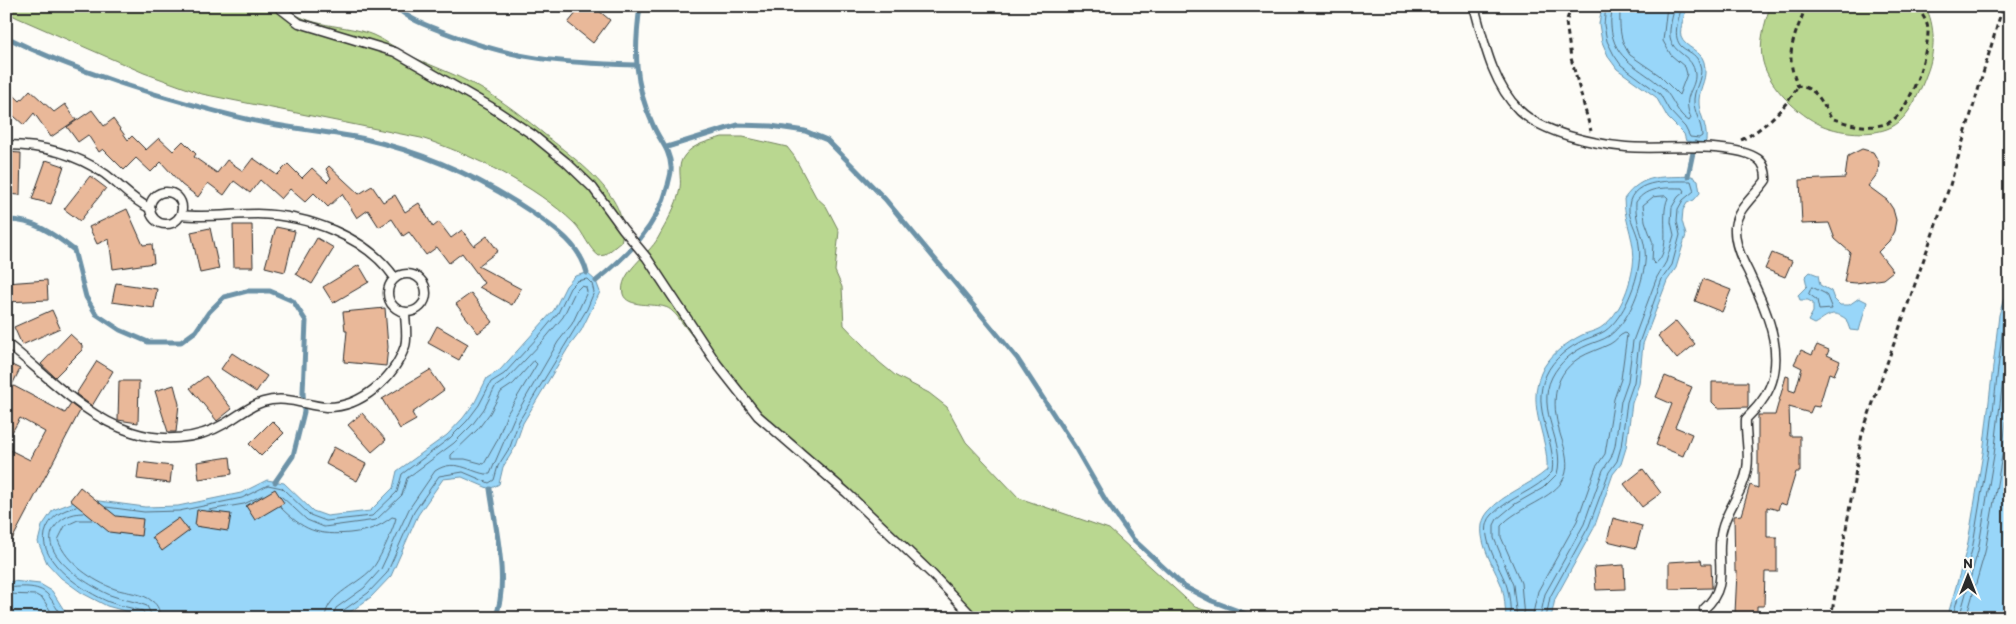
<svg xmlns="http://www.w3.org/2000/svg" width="2016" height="624" font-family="Itim,sans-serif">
<rect width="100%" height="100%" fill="#fdfcf7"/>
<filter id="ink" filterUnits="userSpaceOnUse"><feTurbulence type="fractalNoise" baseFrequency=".02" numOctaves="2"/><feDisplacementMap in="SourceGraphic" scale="10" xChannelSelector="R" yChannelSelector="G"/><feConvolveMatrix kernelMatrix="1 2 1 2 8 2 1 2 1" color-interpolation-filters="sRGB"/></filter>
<g filter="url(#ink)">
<!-- green -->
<g fill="#b9d790" stroke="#72815e">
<path d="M6,6H285C307,29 344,23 373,35C385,40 395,48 406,54C429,65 453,73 475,85C502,100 526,119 549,138C577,161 633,199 621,242L605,255L599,256C588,248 584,233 574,223C536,186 471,154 421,138L202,94L144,73L18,18L6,12Z"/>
<path d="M1770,6H1925C1936,25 1935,53 1927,73C1921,89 1912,111 1899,122C1881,138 1842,134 1821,125C1799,115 1769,87 1763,62C1758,43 1765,24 1770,6Z"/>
<path d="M722,137H743L774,144L787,147L794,156L816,197L826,206L839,231L835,271L842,287L844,325L879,362L896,376L929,393L947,407L966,442L1019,498L1109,529L1195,607L1229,618H977L786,440L759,424L677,316C674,313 670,308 665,307C654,303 627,308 623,294C618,273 649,255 658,238C666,223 677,206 680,188C682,177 676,165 685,155C693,144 710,141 722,137Z"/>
</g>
<!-- water -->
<g fill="#98d6f9" stroke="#6c92a7">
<path d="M1602,6H1687C1685,15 1679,28 1681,37C1685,48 1701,50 1704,62C1708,80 1700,84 1699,100C1698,114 1708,124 1706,141L1704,143L1686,141L1684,134L1668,118L1656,97L1617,69L1609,58L1602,42L1599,24Z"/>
<path d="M1692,176L1698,180L1700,193L1694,200L1687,203L1683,210L1682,221L1686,235L1676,268L1667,281L1643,344L1639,384L1632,403L1626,448L1621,464L1613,474L1594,528L1555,599L1551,618H1506C1505,608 1505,597 1502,587C1495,567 1470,533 1488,512C1504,493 1529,486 1547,470C1549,437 1526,408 1541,373C1548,356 1566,343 1582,335C1589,332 1597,331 1603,326C1620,314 1630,286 1633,266C1637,243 1624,222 1624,199C1643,172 1663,178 1692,176Z"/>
<path d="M1810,272L1818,275L1820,285L1831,291L1834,299L1840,305H1849L1859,298L1867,302L1859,331L1850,330L1846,319C1831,308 1826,318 1814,324L1808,321L1813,312V303L1808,300H1800L1798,295L1807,286L1805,277Z"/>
<polygon points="587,273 596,281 600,292 581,331 568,348 523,423 514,449 503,467 499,484 490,489 462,477 443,479 418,515 391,576 371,597 342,618 150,618 107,606 82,593 61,578 47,563 38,542 42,526 53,510 74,502 99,501 145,507 178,506 241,493 267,480 284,483 313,511 327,516 370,511 393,488 397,471 447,435 463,418 475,402 487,378 500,370 554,310 566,286 575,276"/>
<polygon points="2010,278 2010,618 1947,618 1967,548 1983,453 1999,315"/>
<polygon points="13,581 40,584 52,591 69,618 6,618 6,583"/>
</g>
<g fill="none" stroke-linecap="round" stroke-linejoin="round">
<!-- shore -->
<g stroke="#576f7d" stroke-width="1">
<path d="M1606,6L1604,25L1607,41L1614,55L1621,65L1660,94L1669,110L1685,127L1690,137L1699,138L1702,136C1702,122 1693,112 1694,99C1695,85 1705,76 1699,62C1695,53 1688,52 1682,47C1671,37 1679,18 1682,6"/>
<path d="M1613,6C1612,13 1610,19 1611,26C1613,61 1641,67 1663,88C1674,99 1676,113 1689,121L1691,118C1681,95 1696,90 1695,74C1694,55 1672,54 1670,37C1669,27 1673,15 1675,6"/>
<path d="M1620,6C1620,25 1618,38 1630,55L1659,75L1679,95L1687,74L1685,67L1671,55L1663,41L1667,6"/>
<path d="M1666,196L1668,198C1659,217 1673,251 1655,264L1652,261L1653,243L1645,221L1643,205L1653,197Z"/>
<polygon points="1812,287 1826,294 1832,309 1819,310 1817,300 1809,294"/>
<polygon points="534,361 537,364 507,414 497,441 484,464 465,459 451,459 451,455 478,429 490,413 501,392 513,384"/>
<path d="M282,497L307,520L324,527L376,520L402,495L407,478L454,443L472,425L484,409L495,387L508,378L543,341L563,317L575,292L581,286L586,287L587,292L572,324L558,342L514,418L490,474C475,476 457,456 435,471L409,509L381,569L364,588L336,608L332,618"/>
<path d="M76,507C62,510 49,517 45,533C38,562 85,592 109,602C120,606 132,608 143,611L146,618"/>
<polyline points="106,507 144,512 179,511 242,498 268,485 282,488 310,515 326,521 372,516 397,492 402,474 450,438 467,421 479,405 491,382 504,374 538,337 558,313 570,288 577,281 587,279 592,284 594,292 587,309 519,421 510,447 498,466 494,480 489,483 463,472 439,476 414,512 387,573 368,593 341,612 339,618"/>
<path d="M280,507C303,530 317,536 350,533C367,531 378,528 392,517L396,518C394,528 381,556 375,565C362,584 326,593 325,618"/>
<polyline points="209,510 244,504 263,495"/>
<path d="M83,513C71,513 61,518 54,528C37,555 90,586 110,595C122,600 136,601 147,606L153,618"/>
<path d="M92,520H78L65,526L58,540C66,563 93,581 115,589C127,593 143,593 152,601C158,605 160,611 160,618"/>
<path d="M6,588C19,587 38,584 48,595C54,602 57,611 64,618"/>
<polyline points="6,594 36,595 43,599 55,618"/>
<path d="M1511,618C1510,608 1510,596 1507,587C1502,569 1475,533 1492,515C1509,497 1536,491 1552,472C1557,439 1530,409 1546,375C1553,359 1569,347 1584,340C1591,337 1599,335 1605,331C1615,324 1623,311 1628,300C1635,285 1642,262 1639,245C1638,233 1631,223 1629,212C1626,178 1669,181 1691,181L1694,191L1683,200L1678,209L1677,221L1680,235L1672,265L1662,279L1639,343L1634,382L1627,402L1621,447L1617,461L1609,472L1589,526L1550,597L1546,618"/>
<path d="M1517,618L1513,585L1494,538V525L1497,519L1515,504L1543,488L1557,474C1566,442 1535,411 1552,377C1559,363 1573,351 1588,345C1595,342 1603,340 1609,336C1629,321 1639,293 1644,269C1650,241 1634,227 1636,202C1647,186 1665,188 1683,188L1685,191L1678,197L1672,207L1671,222L1674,235L1666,262L1657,277L1633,341L1628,381L1621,401L1615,446L1611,458L1603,470L1584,524L1545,594L1540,618"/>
<path d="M1524,618L1521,583L1501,537V526C1517,507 1554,499 1564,478C1570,465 1565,449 1561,437C1552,408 1550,377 1579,358C1589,352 1600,349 1610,344C1616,341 1619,335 1625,333L1627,335L1621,379L1614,399L1605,454L1596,467L1577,521L1538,591L1532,618"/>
<polyline points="1952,618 1972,550 1988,454 2004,317 2010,296"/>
<polyline points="1959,618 1978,551 1994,455 2010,320"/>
<polyline points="1966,618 1985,552 2002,456 2010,387"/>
</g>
<!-- stream -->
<g stroke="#6c92a7" stroke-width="5">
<path d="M395,6C409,20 428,26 446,33C514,60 563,63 635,65"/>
<path d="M6,37C78,73 157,96 234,116C277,128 322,130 365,139C426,153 481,178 533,213C556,229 580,245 587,273"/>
<polyline points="667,147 738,125 771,126 805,131 827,140 885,199 1017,358 1076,449 1106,501 1133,539 1185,587 1212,601 1257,618"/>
<polyline points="1688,176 1695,143"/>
<path d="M6,220C33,219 54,234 74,250L86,297L96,314L120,330L148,342H181L196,331L209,312L224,297L247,291H270L293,301L306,321L303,392L304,412L293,456L275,482"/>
<path d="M596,281C627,256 658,226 668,185C669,179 672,172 671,167C670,149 659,140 653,125C634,84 634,51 640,6"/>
<path d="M490,489C495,526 510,584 495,618"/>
</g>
</g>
<!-- building -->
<g fill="#e9b899" stroke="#2b2b2b">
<polygon points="582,6 593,6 610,20 593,43 568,23"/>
<polygon points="6,88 20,101 30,90 54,112 65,104 76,120 51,137 34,113 24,125 6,109"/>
<polygon points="92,110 104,126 113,119 128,140 132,136 146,150 159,138 173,151 183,141 196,154 194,157 217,173 227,160 243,171 253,158 277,175 288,164 302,178 312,168 327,182 331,178 326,169 329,166 359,194 372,186 383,202 395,195 405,212 419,203 433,227 439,222 451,238 462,230 474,246 487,236 498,251 478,266 521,289 512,305 479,287 484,283 462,253 449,263 437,247 426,255 409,232 403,236 392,219 379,227 368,210 357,218 342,194 328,207 314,193 305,202 290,189 281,199 260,180 250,193 234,181 224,195 208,183 198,197 182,185 161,162 151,172 136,158 124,170 103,149 99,152 88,135 78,142 67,127"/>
<polygon points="1862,149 1873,152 1879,162 1878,173 1868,186 1887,200 1893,209 1896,220 1894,231 1889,241 1878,252 1893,271 1883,279 1856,283 1844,282 1850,252 1835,239 1829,223 1802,224 1800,180 1845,178 1848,156"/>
<polygon points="6,152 21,153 20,195 6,194"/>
<polygon points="46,160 64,166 51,204 32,199"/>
<polygon points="90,176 106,188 80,221 64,209"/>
<polygon points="127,209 143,245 152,244 154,263 113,269 109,239 97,244 89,227"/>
<polygon points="233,225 252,225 253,267 234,267"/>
<polygon points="276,227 295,231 285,272 265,267"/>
<polygon points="210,228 219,269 200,273 191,232"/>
<polygon points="317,238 334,248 312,284 296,274"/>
<polygon points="1772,253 1792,261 1785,277 1765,269"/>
<polygon points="359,265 369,282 333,303 323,287"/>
<polygon points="1703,279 1731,290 1722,312 1695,301"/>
<polygon points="47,280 48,300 6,302 6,283"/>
<polygon points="116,283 157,289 154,308 112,302"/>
<polygon points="471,293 493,322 478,333 456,304"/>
<polygon points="385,308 388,347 386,366 344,362 347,331 345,331 343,312"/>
<polygon points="52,310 60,328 22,345 14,327"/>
<polygon points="1676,321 1695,344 1677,359 1658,336"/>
<polygon points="437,326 468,344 459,360 428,343"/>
<polygon points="70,334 82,345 82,350 55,377 41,364"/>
<polygon points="1817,345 1829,350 1827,355 1840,361 1834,375 1829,373 1819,407 1813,406 1810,413 1789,407 1790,436 1800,436 1800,472 1796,472 1786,505 1780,503 1778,510 1767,507 1767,537 1777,537 1777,572 1765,572 1764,606 1757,606 1757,614 1735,613 1737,572 1735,572 1734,516 1741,515 1750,485 1758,488 1758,415 1775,415 1786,376 1789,377 1789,390 1795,392 1802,368 1794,364 1801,350 1812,355"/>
<polygon points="232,353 267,376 256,392 221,369"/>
<polygon points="97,361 113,371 92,406 76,394"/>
<polygon points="6,362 20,369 12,385 65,413 71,404 80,411 6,551 6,448 30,460 45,432 20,418 6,443"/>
<polygon points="430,370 444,390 412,413 416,420 400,429 382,399"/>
<polygon points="206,376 232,409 217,421 190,388"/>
<polygon points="1665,376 1692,387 1675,427 1692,434 1683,456 1656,445 1672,404 1656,397"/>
<polygon points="119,381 139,381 138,423 118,420"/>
<polygon points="1712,382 1748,382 1748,407 1718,408 1712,402"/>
<polygon points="174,385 179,404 176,432 168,432 155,391"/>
<polygon points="362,413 386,440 372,452 348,425"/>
<polygon points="272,421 284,433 261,456 249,444"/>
<polygon points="334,447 366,464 357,481 326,464"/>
<polygon points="230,457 232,474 199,479 197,462"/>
<polygon points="139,462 172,466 170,483 137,479"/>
<polygon points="1643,469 1661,493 1642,507 1624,484"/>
<polygon points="80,487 116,516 143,519 141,536 109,532 70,500"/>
<polygon points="275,489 284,503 255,520 246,506"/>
<polygon points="197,510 231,514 228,531 195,526"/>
<polygon points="179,518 189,531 162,551 152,537"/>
<polygon points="1613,518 1642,526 1636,548 1607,541"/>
<polygon points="1701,560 1702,564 1711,564 1712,588 1669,589 1669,562"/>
<polygon points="1624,565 1625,589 1596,590 1594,567"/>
</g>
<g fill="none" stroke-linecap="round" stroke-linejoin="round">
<!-- service casing -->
<g stroke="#2b2b2b" stroke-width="11">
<g id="service">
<polyline points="277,6 299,23 395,52 491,107 533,135 566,162 593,188 623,229 647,258 717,364 758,416 847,493 931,573 974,618"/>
<path d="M1474,6C1484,42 1492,83 1519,110C1542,133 1594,144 1626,147C1659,150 1733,141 1758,159C1765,164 1766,172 1766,180C1756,195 1737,208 1735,227C1734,243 1741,258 1748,271C1766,310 1792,362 1761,402C1757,408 1751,413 1746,419C1745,436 1750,453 1747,469C1744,491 1727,508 1722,530C1714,560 1732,584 1704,609"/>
<path d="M6,145C41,145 76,154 105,174C121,186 131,199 151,209"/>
<circle cx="166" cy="208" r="16"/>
<path d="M181,215C206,218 232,214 257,214C307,215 366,236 395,278"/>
<circle cx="407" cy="293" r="19"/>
<path d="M6,343C46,374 83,416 132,432C162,442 197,440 224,424C237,417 249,406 263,402C286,395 304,405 326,407C361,408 394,378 405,346C408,336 405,322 405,312"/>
</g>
</g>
<!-- path -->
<g stroke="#2b2b2b" stroke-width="3" stroke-dasharray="5 4" stroke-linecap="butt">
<polyline points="1572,6 1566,22 1571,58 1591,131"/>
<path d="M1806,6C1795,37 1783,53 1798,86C1818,88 1822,103 1831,118C1850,125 1869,130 1888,123C1910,114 1929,51 1928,29C1927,20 1921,12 1914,6"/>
<path d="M1741,140C1763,130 1787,106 1798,86"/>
<polyline points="1831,618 1862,434 1950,185 2003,6"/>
</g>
<!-- service -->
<use href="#service" stroke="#fdfcf7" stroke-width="8"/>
</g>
</g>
<!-- margin -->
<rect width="2016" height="624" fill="none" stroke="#fdfcf7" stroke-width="25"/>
<rect x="12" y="12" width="1991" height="599" fill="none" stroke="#2b2b2b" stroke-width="2" filter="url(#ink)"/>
<!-- north arrow -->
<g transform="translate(1968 576)" stroke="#fdfcf7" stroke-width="4" paint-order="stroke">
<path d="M0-4L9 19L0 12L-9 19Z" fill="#2b2b2b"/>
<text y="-8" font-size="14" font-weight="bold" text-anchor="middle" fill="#2b2b2b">N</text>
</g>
</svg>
